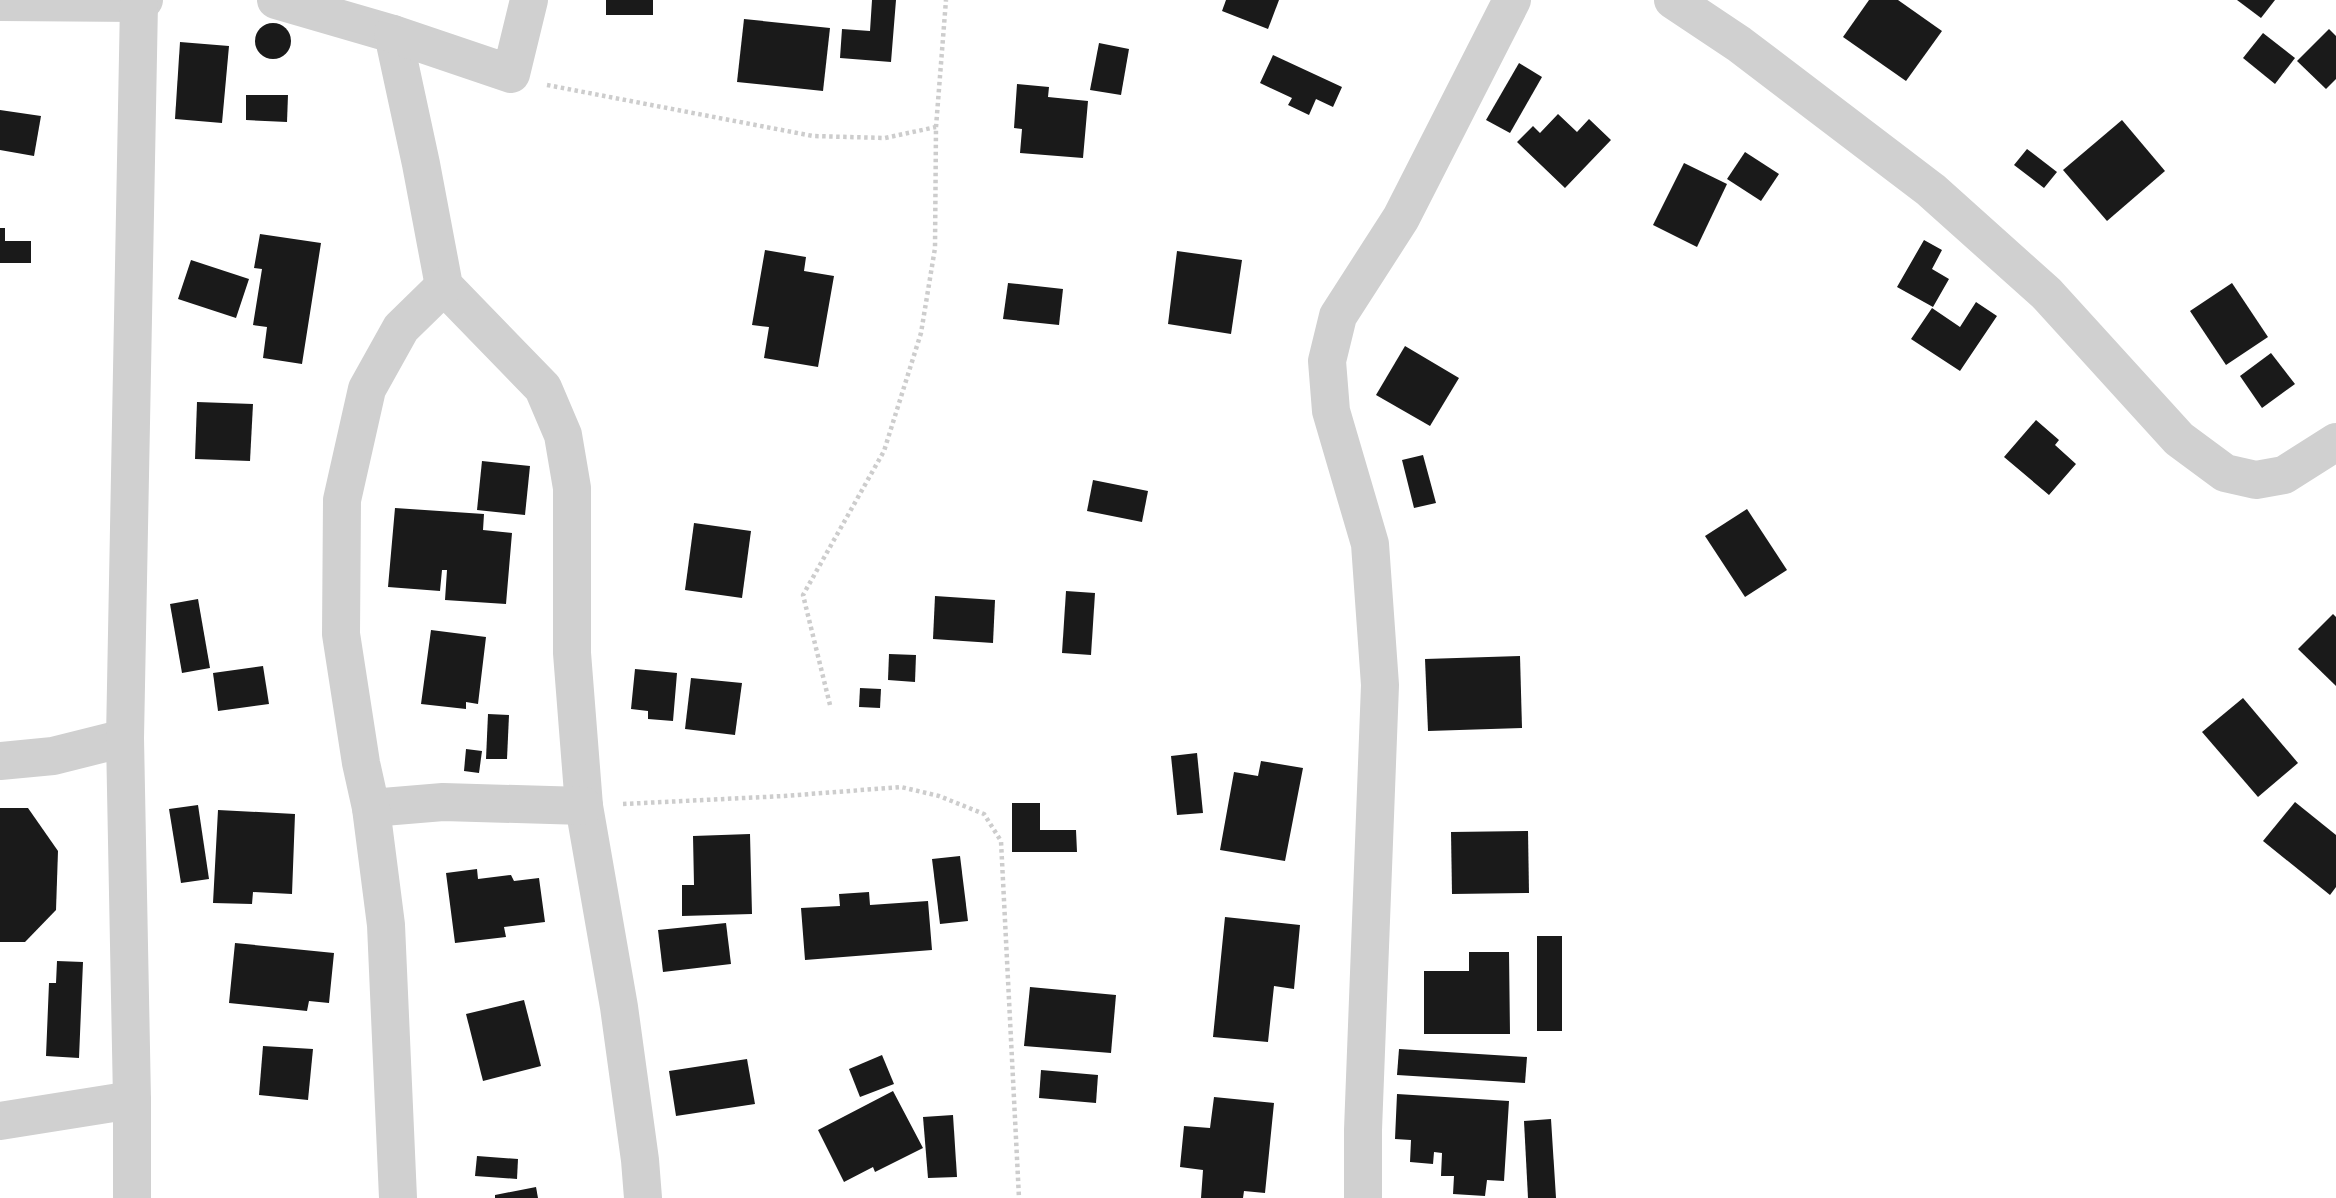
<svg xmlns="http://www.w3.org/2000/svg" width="2336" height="1198" font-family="Quicksand,sans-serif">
<rect width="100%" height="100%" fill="#fff"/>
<!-- building -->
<g fill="#1a1a1a">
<rect x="606" y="0" width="47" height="15"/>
<polygon points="872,0 896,0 891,62 840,58 842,29 870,31"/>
<polygon points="1226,0 1279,0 1268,29 1222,11"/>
<polygon points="1869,0 1898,0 1942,31 1906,81 1843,37"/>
<polygon points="2237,0 2275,0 2261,18"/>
<polygon points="744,19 830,28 823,91 737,82"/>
<circle cx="273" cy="41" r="18"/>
<polygon points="2329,29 2336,36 2336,79 2326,89 2297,61"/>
<polygon points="2263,33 2295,58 2275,84 2243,58"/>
<polygon points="180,42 229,46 222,123 175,119"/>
<polygon points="1099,43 1129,49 1121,95 1090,90"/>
<polygon points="1273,55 1342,87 1333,107 1316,99 1309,115 1288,105 1292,98 1260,83"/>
<polygon points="1519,63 1542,77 1510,133 1486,120"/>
<polygon points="1017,84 1049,87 1048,97 1088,101 1083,158 1020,153 1022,129 1014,128"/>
<polygon points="246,95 288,95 287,122 246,120"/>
<polygon points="0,110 41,116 34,156 0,150"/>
<polygon points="1558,114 1577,132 1589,119 1611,140 1565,188 1517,142 1533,126 1540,133"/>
<polygon points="2122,120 2165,171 2107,221 2063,170"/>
<polygon points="2027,149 2057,172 2044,188 2014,165"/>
<polygon points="1745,152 1779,174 1761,201 1727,179"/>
<polygon points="1684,163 1727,184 1697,247 1653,225"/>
<polygon points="0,228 5,228 5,241 31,241 31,263 0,263"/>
<polygon points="260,234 321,243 302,364 263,358 267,327 253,325 262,269 254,268"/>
<polygon points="1924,240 1942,250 1932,269 1949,279 1933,307 1897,287"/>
<polygon points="765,250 806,257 804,271 834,276 818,367 764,358 769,327 752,325"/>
<polygon points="1177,251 1242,260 1231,334 1168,324"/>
<polygon points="191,260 249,279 236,318 178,299"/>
<polygon points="1008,283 1063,289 1059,325 1003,319"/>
<polygon points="2232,283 2268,337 2226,365 2190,311"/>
<polygon points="1976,302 1997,316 1960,371 1911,339 1932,308 1960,327"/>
<polygon points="1405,346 1459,378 1430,426 1376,395"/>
<polygon points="2271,353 2295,384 2262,408 2240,376"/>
<polygon points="197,402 253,404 250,461 195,459"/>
<polygon points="2036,420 2059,440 2055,445 2076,464 2049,495 2004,457"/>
<polygon points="1423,455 1436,503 1414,508 1402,460"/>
<polygon points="482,461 530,466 525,515 477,510"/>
<polygon points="1093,480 1148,491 1142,522 1087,511"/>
<polygon points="395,508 484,514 483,530 512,533 506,604 445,600 447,570 442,570 440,591 388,587"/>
<polygon points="1747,509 1787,570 1745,597 1705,536"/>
<polygon points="694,523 751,531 742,598 685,590"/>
<polygon points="1066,591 1095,593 1091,655 1062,653"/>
<polygon points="935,596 995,600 993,643 933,639"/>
<polygon points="198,599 210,668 182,673 170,604"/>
<polygon points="2333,614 2336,617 2336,686 2298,649"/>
<polygon points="431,630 486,637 478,704 466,702 466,709 421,704"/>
<polygon points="889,654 916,655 915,682 888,680"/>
<polygon points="1520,656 1522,728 1428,731 1425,659"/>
<polygon points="263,666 269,704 218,711 213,673"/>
<polygon points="635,669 677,673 673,721 648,719 648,711 631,709"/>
<polygon points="691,678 742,683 735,735 685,729"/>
<polygon points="860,688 881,689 880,708 859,707"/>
<polygon points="2243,698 2298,763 2258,797 2202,732"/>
<polygon points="488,714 509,715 507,759 486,759"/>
<polygon points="466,749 482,751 479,773 464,771"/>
<polygon points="1197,753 1203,813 1177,815 1171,756"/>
<polygon points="1261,761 1303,768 1285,861 1220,850 1234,772 1258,776"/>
<polygon points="2295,802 2336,835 2336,887 2330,895 2263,841"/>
<polygon points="1012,803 1040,803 1040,830 1076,830 1077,852 1012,852"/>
<polygon points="198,805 209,879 181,883 169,809"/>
<polygon points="0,808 28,808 58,851 56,910 25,942 0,942"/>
<polygon points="218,810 295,814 292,894 253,892 252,904 213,903"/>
<polygon points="1528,831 1529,893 1452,894 1451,832"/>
<polygon points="750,834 752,914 682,916 682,885 694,885 693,836"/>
<polygon points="960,856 968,921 940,924 932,859"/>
<polygon points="477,869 478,879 511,875 514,881 539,878 545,922 504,927 506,937 455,943 446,873"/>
<polygon points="869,892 870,905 928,901 932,950 805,960 801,908 840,906 839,894"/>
<polygon points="1225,917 1300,925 1294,989 1274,986 1268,1042 1213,1037"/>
<polygon points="726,923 731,964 663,972 658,930"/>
<rect x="1537" y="936" width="25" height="95"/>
<polygon points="235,943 334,953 329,1003 309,1001 307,1011 229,1003"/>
<polygon points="1469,952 1509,952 1510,1034 1424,1034 1424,971 1469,971"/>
<polygon points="57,961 83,962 79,1058 46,1056 49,983 56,983"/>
<polygon points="1030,987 1116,995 1111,1053 1024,1046"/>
<polygon points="524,1000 541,1066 483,1081 466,1014"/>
<polygon points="263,1046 313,1049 308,1100 259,1095"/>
<polygon points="1399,1049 1527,1057 1525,1083 1397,1075"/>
<polygon points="882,1055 894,1084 860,1097 849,1069"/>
<polygon points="747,1059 755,1104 676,1116 669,1071"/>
<polygon points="1041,1070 1098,1075 1096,1103 1039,1098"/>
<polygon points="893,1091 923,1148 875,1172 873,1167 844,1182 818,1130"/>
<polygon points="1397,1094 1509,1101 1504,1181 1487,1180 1485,1196 1453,1194 1454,1176 1441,1176 1442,1153 1434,1152 1433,1164 1410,1162 1411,1140 1395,1139"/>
<polygon points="1214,1097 1274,1103 1265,1193 1244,1191 1243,1198 1201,1198 1203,1170 1180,1167 1184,1126 1210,1128"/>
<polygon points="953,1115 957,1177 928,1178 923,1117"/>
<polygon points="1551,1119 1556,1198 1528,1198 1524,1121"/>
<polygon points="477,1156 518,1159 517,1179 475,1176"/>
<polygon points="536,1187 538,1198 495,1198 495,1195"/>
</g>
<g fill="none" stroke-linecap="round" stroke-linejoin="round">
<!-- path -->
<g stroke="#cdcdcd" stroke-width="4.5" stroke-dasharray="3.5 3.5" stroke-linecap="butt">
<polyline points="547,85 813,136 885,138 936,127"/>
<polyline points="830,705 803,595 884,451 921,333 935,248 936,127 946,0"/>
<polyline points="623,804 784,796 901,787 939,796 984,814 1001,841 1019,1198"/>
</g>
<!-- minor -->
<g stroke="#d0d0d0" stroke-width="38">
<polyline points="276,0 393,34 421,164 444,286 543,388 563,435 572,488 572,653 584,806 619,1007 640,1160 643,1198"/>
<polyline points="1673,0 1739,44 1931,190 2047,294 2179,439 2225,473 2256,480 2284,475 2336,442"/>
<polyline points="0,2 139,3 144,0"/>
<polyline points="393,34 511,74 529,0"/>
<polyline points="0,761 53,756 125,738"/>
<polyline points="371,808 443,802 584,806"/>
<polyline points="0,1121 132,1100"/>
<polyline points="132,1198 132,1100 125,738 139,3"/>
<polyline points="398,1198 386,925 371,808 361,763 341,634 342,500 367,389 401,328 444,286"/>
<polyline points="1363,1198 1363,1130 1380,685 1370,544 1331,411 1327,361 1338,316 1401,218 1512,0"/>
</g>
</g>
</svg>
